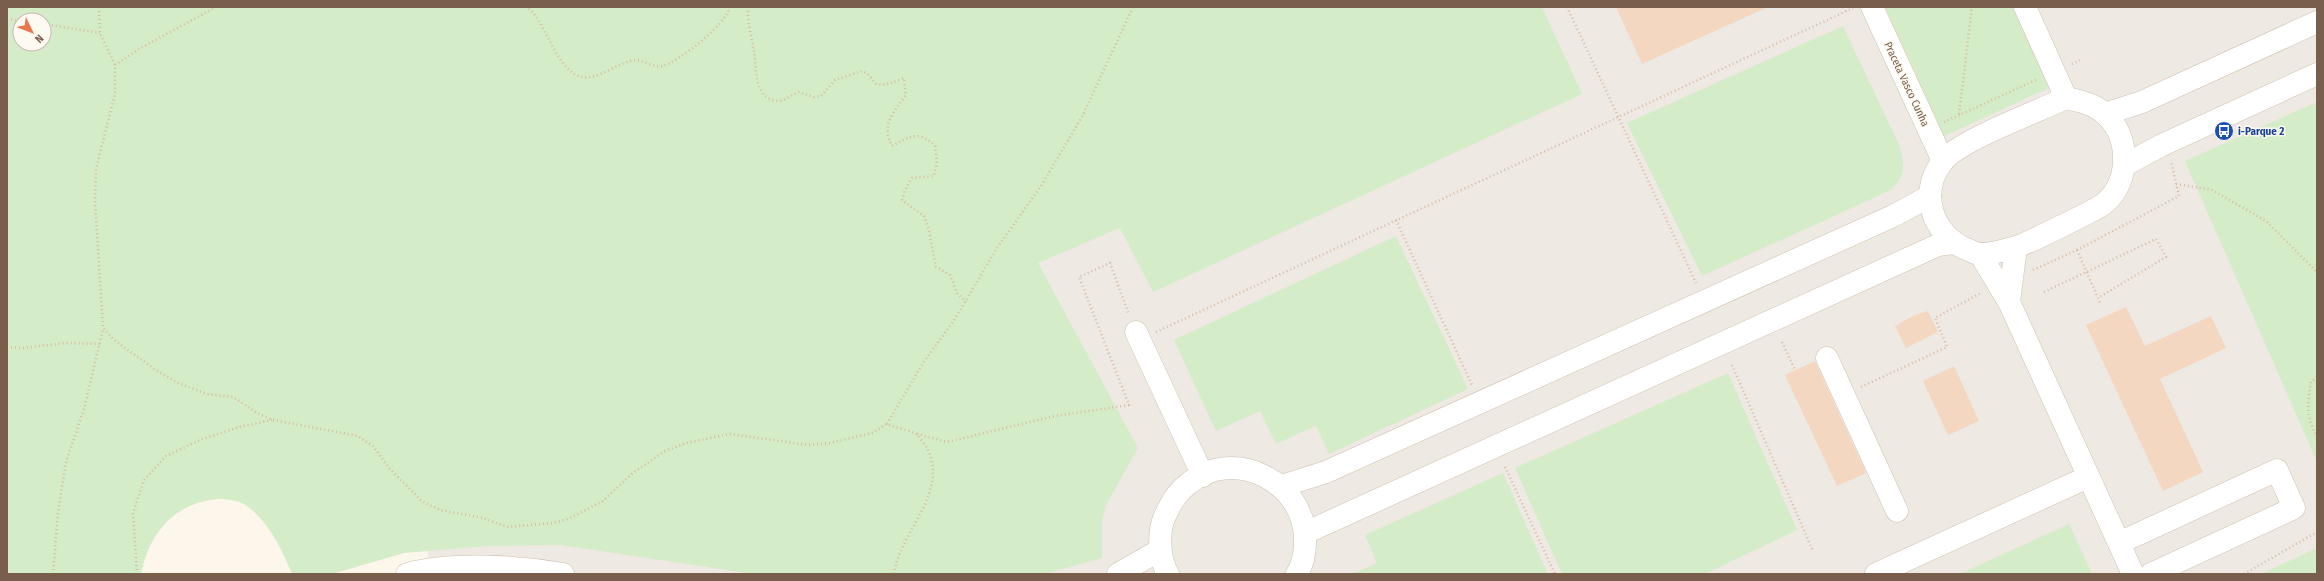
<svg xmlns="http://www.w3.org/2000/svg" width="2324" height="581" font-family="'Fira Sans Condensed',sans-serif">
<rect width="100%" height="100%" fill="#fdf6ea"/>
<!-- industrial -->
<polygon fill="#eee9e2" points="1133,7 2317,7 2317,574 427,574 440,314"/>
<!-- green -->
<g fill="#d4ecc7" fill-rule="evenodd">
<path d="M7,7H1542L1582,94L1153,292L1120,228L1038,263L1138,448L1106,505L1102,521V558L1044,574H753L561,545L487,546L404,553L332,574H292C282,550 269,522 247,506C222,490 181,504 164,525C151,539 145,556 141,574H7ZM20,20H44V44H20Z"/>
<polygon points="1885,7 2015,7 2051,87 1944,136"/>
<path d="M1843,26L1900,147C1905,169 1906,173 1891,190L1702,276L1627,123Z"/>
<polygon points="2317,102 2317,462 2185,161"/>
<polygon points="1396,236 1468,389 1329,454 1316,426 1276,444 1260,411 1216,431 1174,340"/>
<polygon points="1728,373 1797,530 1705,574 1562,574 1515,468"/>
<polygon points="1503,473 1548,574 1352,574 1377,563 1365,535"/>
<polygon points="2069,524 2092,574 1960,574"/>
<polygon points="2317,548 2317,574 2261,574"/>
</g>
<!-- building -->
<g fill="#f3d7c1">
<polygon points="1616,7 1768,7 1642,64"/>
<polygon points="2126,307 2145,346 2211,316 2226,348 2160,379 2203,472 2163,491 2086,325"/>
<polygon points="1928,311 1938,332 1906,348 1895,326 1913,316"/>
<polygon points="1815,361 1866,473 1837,486 1785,375"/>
<polygon points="1954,366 1979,421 1948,435 1923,381"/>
</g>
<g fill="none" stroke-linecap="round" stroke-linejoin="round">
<!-- minor casing -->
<g stroke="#d0bfae" stroke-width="23">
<g id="minor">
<polyline points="1872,7 1943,161"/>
<polyline points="2025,7 2066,98"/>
<path d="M2066,98C2080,101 2094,104 2105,114C2130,136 2131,180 2105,203C2098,209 2022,246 2013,248C2003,250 1990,255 1980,254C1976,254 1970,250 1966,249C1932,234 1918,192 1943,161C1960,140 2039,111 2066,98Z"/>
<polyline points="2105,114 2142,102 2317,22"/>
<polyline points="2125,165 2162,145 2317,74"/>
<polyline points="1980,254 2009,302 2133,574"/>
<polyline points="2009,302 2016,247"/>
<polyline points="1136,332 1203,476"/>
<polyline points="1827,358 1897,511"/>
<polyline points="1282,486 1326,472 1893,216 1930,196"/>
<polyline points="1305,533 1938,245 1953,243"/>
<polyline points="2119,543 2277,470 2294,508 2151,574"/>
<path d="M407,574C451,562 518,566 563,574"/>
<polyline points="1118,574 1160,550"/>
<path d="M1168,574C1159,559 1158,534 1164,518C1170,505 1176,493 1188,484C1234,445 1307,483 1305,542C1305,553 1303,564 1297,574"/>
<polyline points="1876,574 2088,477"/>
</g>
</g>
<!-- path -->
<g stroke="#d9baa3" stroke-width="2.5" stroke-dasharray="1 3" stroke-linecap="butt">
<path d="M99,7L100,33L115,65V94L96,169L95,201L103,328L114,340L156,370L178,383L207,394L233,397L257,413L273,420L358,436L373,446L389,468L422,501L440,510L483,518L507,527L553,523L568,519L603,501L633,473L665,451L686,443L730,434L808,445L830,443L872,433L887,424C894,427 912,431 916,434C920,437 924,444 927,448C950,493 899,532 894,574"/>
<polyline points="517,7 524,7"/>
<path d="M525,7C544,13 553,68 581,77C594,81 618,64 630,61C643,57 650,68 662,66C679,62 726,24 730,7"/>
<path d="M748,7C747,22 752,38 754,52C757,68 753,98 777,101C784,102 792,94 799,92L814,97L821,96L835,80L862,71L868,74L876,84C887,86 894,82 904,78L906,95C893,112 881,125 892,146C911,136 918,130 935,146L937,162L934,176L912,178L905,190L902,200L924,216L929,231L936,267L950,275L957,293L966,302"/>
<polyline points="1567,7 1696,283"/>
<polyline points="1844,7 1846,11"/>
<polyline points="7,19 20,21"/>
<polyline points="44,24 100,33"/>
<polyline points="2072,64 2080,60"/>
<polyline points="115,65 139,49 216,7"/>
<polyline points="1959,114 1972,7"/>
<polyline points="1944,122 2038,79"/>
<polyline points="2176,184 2212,190 2266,221 2317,272"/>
<polyline points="1396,220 1472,385"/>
<polyline points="2077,250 2101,305"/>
<polyline points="2033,270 2077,250 2179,196 2171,161"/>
<polyline points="2044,292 2156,239 2166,257 2098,298"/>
<polyline points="1156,332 1853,8"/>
<polyline points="1782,342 1795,370"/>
<polyline points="7,347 23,348 66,343 100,344"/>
<polyline points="1732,365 1813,551"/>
<path d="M2317,377L2311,382C2308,401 2305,419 2317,435"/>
<polyline points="1861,387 1947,347 1935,318 1981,293"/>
<polyline points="887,424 923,363 955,319 997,248 1041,186 1083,115 1133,7"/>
<polyline points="917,434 947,442 1055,416 1129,405 1079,277 1110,263 1129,315"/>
<polyline points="1505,467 1555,574"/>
<polyline points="53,574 58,512 66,462 84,409 103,329"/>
<polyline points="137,574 133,513 144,480 166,456 200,440 239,427 272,420"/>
<polyline points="2244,574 2317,532"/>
</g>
<!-- minor -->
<use href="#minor" stroke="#fff" stroke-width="22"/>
</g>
<!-- icons -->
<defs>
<g id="bus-disc" transform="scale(1)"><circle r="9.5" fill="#1a4fb4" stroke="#fffaf1"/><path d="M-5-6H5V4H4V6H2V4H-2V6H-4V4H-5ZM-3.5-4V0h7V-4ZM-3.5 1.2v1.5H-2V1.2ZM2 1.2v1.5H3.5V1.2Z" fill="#fff"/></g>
</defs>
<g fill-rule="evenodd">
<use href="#bus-disc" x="2224" y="131"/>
</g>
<g text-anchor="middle" stroke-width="3" stroke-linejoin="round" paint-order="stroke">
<!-- street labels -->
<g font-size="11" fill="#795e4c" stroke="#fffaf1">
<text transform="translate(1907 84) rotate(65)" y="4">Praceta Vasco Cunha</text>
</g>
<!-- transit labels -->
<g font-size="11" font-weight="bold" fill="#164399" stroke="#fffaf1" text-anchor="start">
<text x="2238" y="135">i-Parque 2</text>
</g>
</g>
<!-- border -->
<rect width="2324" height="581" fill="none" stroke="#795e4c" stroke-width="16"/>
<!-- north arrow -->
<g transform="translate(32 32) rotate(133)"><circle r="19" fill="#fffaf1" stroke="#c9bcaf"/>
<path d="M0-3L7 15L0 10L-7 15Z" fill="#e8774e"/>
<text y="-6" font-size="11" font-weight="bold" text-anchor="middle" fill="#795e4c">N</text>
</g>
</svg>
